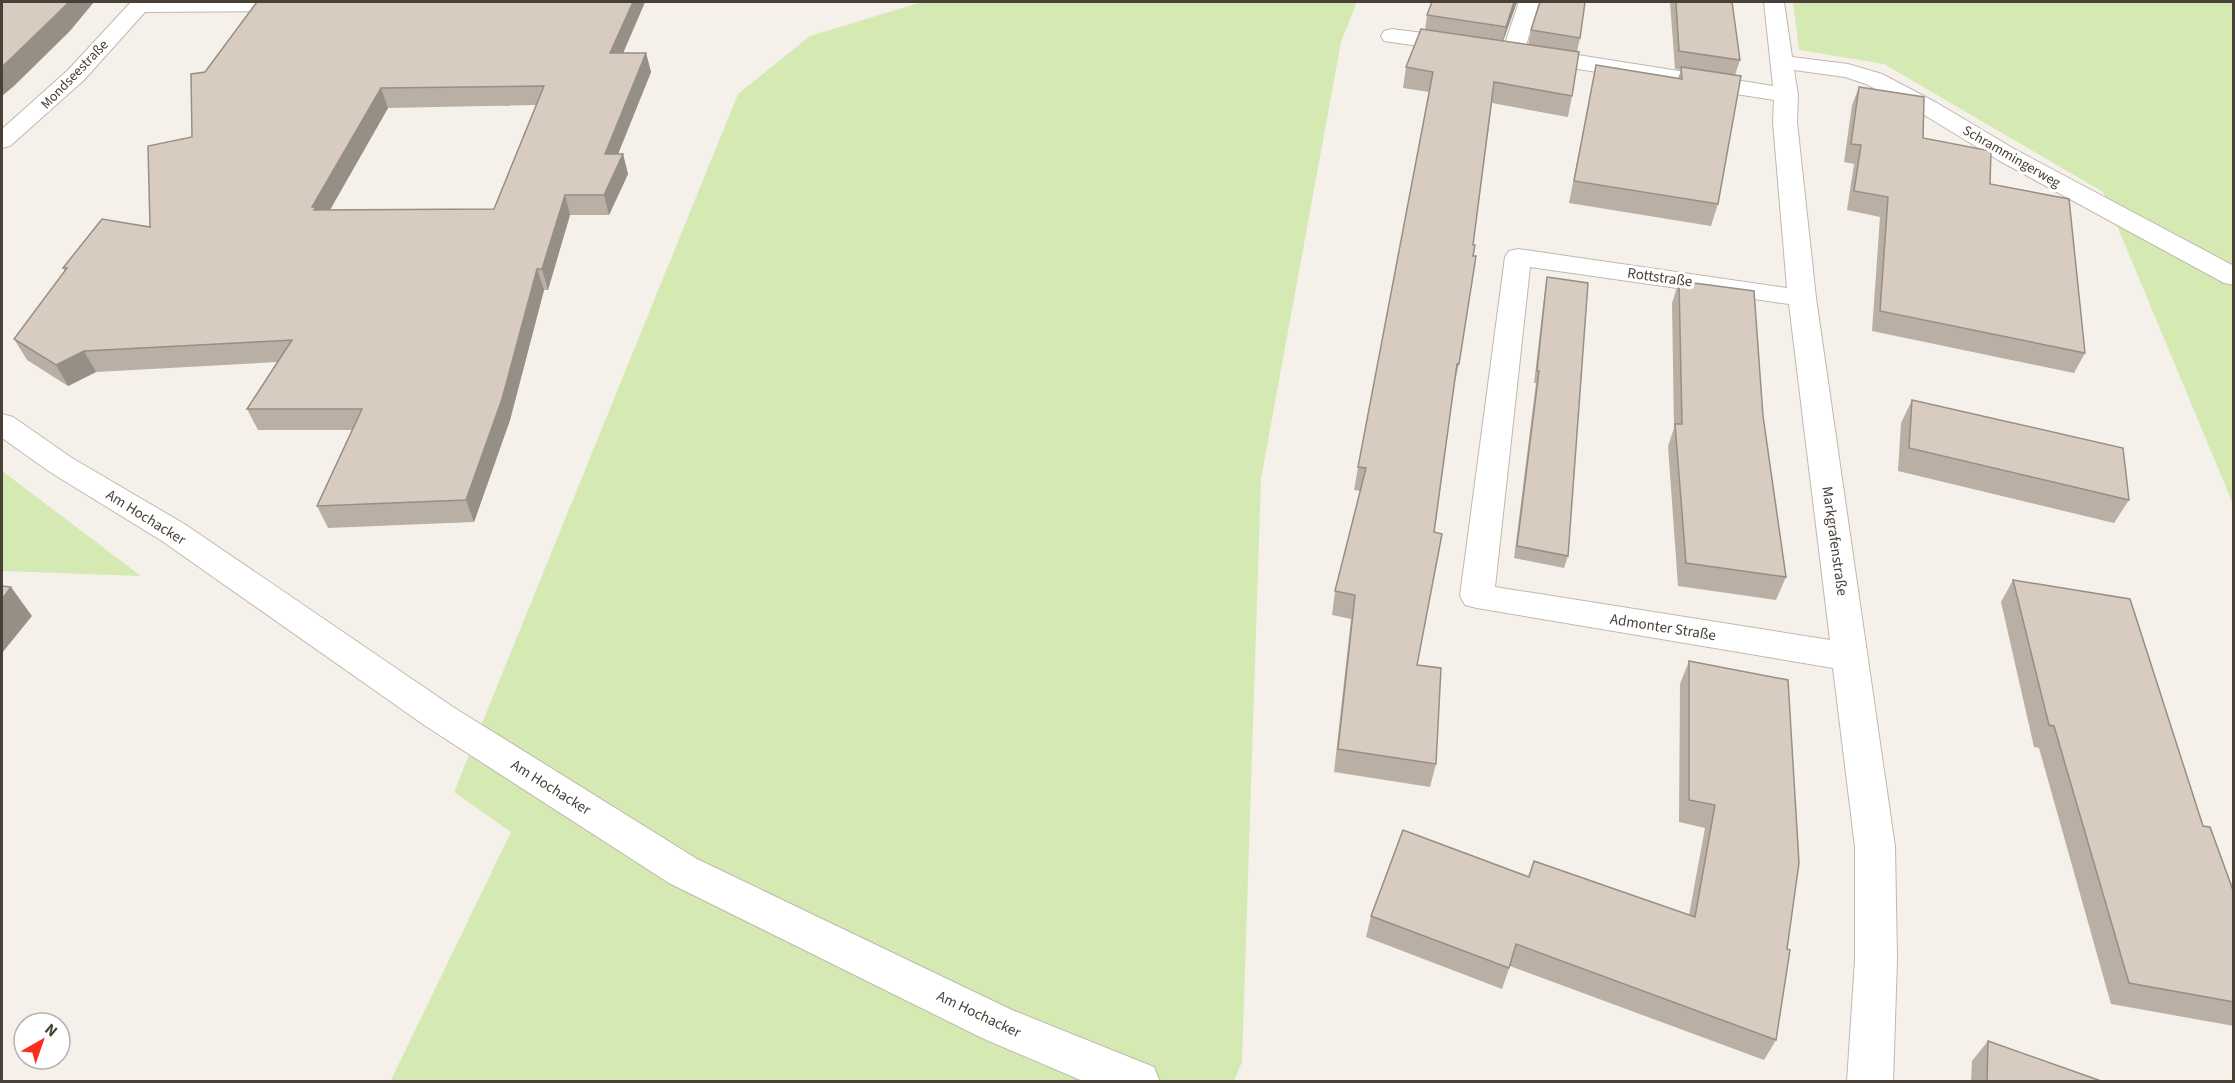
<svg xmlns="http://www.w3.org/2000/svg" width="2235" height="1083" font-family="'Source Sans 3',sans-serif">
<rect width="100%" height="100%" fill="#f5f1ea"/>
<!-- green -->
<g fill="#d5e9b3">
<polygon points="922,2 1357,2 1341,42 1261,479 1242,1062 1234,1081 390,1082 511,832 454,792 738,94 810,36"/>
<polygon points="1793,2 2233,2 2233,504 2103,192 1884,64 1799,50"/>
<polygon points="2,471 141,576 2,571"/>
</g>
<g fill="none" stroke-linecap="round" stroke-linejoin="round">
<!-- minor casing -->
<g stroke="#c1b8ac" stroke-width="2">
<g id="minor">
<polygon points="131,2 306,2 308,5 305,9 298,11 145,12 84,80 10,146 2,148 2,129 68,70"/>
<polygon points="1519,2 1539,2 1524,52 1521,57 1513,59 1505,57 1502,52"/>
<path d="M1764,2H1784L1792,57L1848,64L1882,74L1937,103L2016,150L2234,266V285L2224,283L1998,160L1921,113L1866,84L1845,77L1794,70L1798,95L1797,122L1816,298L1895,847L1897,960L1893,1082H1847L1855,960V847L1833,668L1477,608L1465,605L1460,596L1505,257L1509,251L1518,249L1787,288L1773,122L1774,100L1534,62L1526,60L1523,55L1526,50L1534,48L1773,86ZM1530,267L1789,304L1830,640L1495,587Z"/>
<polygon points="1392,29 1462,38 1470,40 1473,45 1470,50 1462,52 1384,41 1381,36 1384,31"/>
<polygon points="2,414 13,417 72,458 186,525 453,707 697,859 1012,1010 1154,1067 1160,1082 1085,1082 982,1038 669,883 427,727 162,541 50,472 2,438"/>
</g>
</g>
<!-- minor -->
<use href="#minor" fill="#fff" fill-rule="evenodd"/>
</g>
<!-- wall -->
<g fill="#b9afa4" fill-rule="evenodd">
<path d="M257,2H645L623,53H646L651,72L618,154H623L628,174L609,215H570L548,290H544L510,420L474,522L328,528L317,506L352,430H258L247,409L277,362L96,372L68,386L27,360L14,339L65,271L63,268L150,227L192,137L205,72ZM536,105L494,209L330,210L388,108Z"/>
<polygon points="1432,2 1517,2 1503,41 1528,45 1531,30 1580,38 1577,52 1572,96 1568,117 1492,103 1473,245 1459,364 1454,386 1417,665 1436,764 1430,787 1334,772 1351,619 1332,615 1335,591 1361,491 1354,490 1358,467 1429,92 1403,88 1406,67 1425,30 1427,15"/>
<polygon points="1670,2 1732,2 1740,60 1735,75 1718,204 1711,226 1569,203 1596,65 1678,78 1681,70 1675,69"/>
<polygon points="1859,87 1923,138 1990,184 2085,353 2074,373 1872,331 1880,217 1847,210 1854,164 1844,162 1852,105"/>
<polygon points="1547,277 1568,556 1564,568 1514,558 1536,383 1534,383 1545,289"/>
<polygon points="1679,281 1763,416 1786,577 1776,600 1678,586 1668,446 1674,428 1672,303"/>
<polygon points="1912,400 2129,500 2114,523 1898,471 1901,423"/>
<polygon points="2013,580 2203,826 2234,893 2234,1026 2111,1004 2039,748 2034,747 2001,602"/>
<polygon points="1689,661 1787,949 1776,1040 1764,1060 1510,966 1502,989 1366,937 1371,916 1528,877 1534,861 1689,915 1705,828 1679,822 1680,684"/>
<polygon points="1988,1041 2104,1082 1971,1082 1972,1061"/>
</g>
<!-- shaded-wall -->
<g fill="#968f86">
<polygon points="69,2 94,2 70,31 14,86 2,96 2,67"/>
<polygon points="633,2 645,2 615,72 610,53"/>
<polygon points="1514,2 1517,2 1502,44 1506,27"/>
<polygon points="646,53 651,72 610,174 605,154"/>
<polygon points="381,88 388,108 323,222 312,207"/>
<polygon points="623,154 628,174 609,215 604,195"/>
<polygon points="565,195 570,215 548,290 542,269"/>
<polygon points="537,269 544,290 510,420 474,522 466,500"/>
<polygon points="84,351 96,372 68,386 56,365"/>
<polygon points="11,587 32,616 2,653 2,599"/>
</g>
<!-- building -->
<g fill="#d7ccbf" stroke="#968f86" stroke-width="1.5" fill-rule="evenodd">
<polygon points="2,2 69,2 60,11 2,67"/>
<path d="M257,2H633L610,53H646L605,154H623L604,195H565L542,269H537L502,399L466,500L317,506L362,409H247L292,340L84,351L56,365L14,339L67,268H63L102,219L150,227L148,146L192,137L191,74L205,72ZM544,86L494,209L314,210L316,207H312L381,88Z"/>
<polygon points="1432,2 1514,2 1506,27 1427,15"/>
<polygon points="1540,2 1585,2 1580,38 1531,30"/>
<polygon points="1676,2 1732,2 1740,60 1679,51"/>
<polygon points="1421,29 1579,52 1572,96 1494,82 1473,245 1475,245 1473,256 1476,256 1459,364 1457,364 1434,532 1442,534 1417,665 1441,668 1436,764 1338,749 1355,595 1335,591 1366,468 1358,467 1433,72 1406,67"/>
<polygon points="1596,65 1682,79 1681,67 1741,76 1718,204 1574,181"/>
<polygon points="1859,87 1924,97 1923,138 1991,151 1990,184 2069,199 2085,353 1880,311 1888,197 1854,191 1861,145 1851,144"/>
<polygon points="1547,277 1588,283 1568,556 1517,546 1539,371 1537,371"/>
<polygon points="1679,281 1754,291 1763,416 1786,577 1686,563 1675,424 1682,424"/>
<polygon points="1912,400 2123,448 2129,500 1909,448"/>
<polygon points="2013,580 2130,599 2203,826 2210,827 2234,893 2234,1002 2129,983 2054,726 2049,725"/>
<polygon points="2,586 11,587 2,599"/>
<polygon points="1689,661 1788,680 1799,863 1787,949 1790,950 1776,1040 1516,944 1509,968 1371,916 1403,830 1529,877 1534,861 1695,917 1715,805 1689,800"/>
<polygon points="1988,1041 2104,1082 1987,1082"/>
</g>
<g text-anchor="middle" stroke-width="6" stroke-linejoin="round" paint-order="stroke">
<!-- far-street labels -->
<g font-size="14" fill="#494138" stroke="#fff">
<text transform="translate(74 74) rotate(-46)" y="5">Mondseestraße</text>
<text transform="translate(2012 156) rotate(30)" y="5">Schrammingerweg</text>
</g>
<!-- street labels -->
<g font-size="15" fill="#494138" stroke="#fff">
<text transform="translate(1660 277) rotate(8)" y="5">Rottstraße</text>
<text transform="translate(146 517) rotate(32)" y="5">Am Hochacker</text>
<text transform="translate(1835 541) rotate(82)" y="5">Markgrafenstraße</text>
<text transform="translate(1663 627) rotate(9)" y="5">Admonter Straße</text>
<text transform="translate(551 787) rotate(32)" y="5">Am Hochacker</text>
<text transform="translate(979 1014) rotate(25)" y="5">Am Hochacker</text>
</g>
</g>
<!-- border -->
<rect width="2235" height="1083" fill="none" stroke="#494138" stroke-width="6"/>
<!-- north arrow -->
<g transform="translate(42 1041) rotate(40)"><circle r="28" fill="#ffffff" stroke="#b6b3af" stroke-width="1.5"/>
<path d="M0-4.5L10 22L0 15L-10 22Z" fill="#f92e1d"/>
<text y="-9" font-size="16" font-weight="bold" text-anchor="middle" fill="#494138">N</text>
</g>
</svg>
